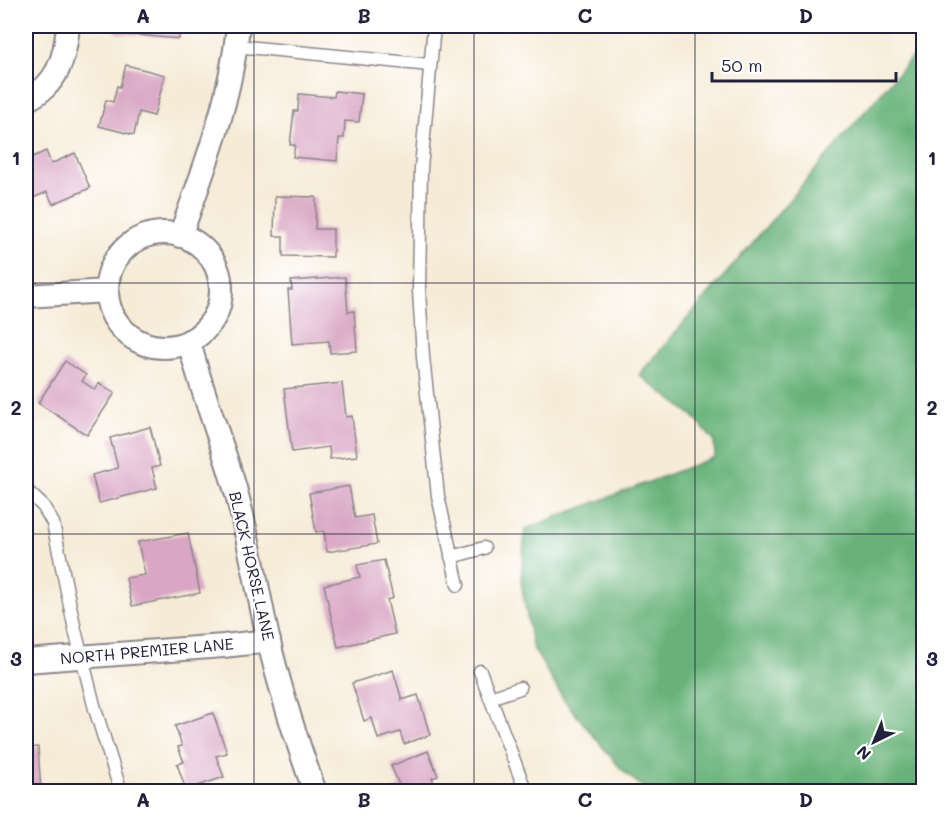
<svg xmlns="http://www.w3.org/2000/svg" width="949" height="817" font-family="Mali,sans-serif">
<rect width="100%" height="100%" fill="#fff"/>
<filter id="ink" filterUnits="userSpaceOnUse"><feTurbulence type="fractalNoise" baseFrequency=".0167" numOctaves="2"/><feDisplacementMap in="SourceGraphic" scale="12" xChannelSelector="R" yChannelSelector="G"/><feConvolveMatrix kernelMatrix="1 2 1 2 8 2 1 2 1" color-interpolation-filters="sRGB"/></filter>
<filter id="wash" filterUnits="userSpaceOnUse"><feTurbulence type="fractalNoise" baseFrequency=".008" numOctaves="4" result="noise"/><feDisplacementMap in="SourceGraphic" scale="24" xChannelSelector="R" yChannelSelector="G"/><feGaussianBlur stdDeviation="1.35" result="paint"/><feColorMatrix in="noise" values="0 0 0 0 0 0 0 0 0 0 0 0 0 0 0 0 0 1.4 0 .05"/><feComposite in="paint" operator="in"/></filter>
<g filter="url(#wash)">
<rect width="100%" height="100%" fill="#f6ebd7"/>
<!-- forest -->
<polygon fill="#68b279" stroke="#456a5a" stroke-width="1.5" points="923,44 923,791 647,791 621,769 564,700 532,646 521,581 525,529 715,457 714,441 693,416 639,375"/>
<g id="blocks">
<!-- building -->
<g fill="#d9a6c5">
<polygon points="117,26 180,26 179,39 116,33"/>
<polygon points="319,26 350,26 349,30 318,27"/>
<polygon points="126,65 165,75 154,116 139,112 134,135 99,126 106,100 113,102 117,86 120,87"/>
<polygon points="335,91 362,94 359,122 345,121 344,138 339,138 337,161 293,157 295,145 290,145 294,111 298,111 299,94 334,97"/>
<polygon points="46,151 51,164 75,153 90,188 53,204 47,192 26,201 26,160"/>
<polygon points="275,196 316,197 315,229 333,229 333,257 283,256 283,236 274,236"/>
<polygon points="345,277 348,312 354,311 357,351 330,353 329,341 292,344 288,290 292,290 291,281"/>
<polygon points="65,361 86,375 82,381 95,390 99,383 115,393 87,435 38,403"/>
<polygon points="342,383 346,417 352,416 357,456 330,459 329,447 292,452 284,389"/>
<polygon points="150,427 160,466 152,468 157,488 99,503 92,475 118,468 110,438"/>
<polygon points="349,486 355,518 372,515 377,544 327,552 324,531 316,532 309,493"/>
<polygon points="188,533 200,593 132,606 126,578 145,575 138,542"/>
<polygon points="384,560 393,598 387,600 395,634 338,647 324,585 360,577 357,565"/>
<polygon points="393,670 402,700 418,695 430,735 404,744 400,732 378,739 372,718 364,721 352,683"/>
<polygon points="213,713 227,753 216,756 224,777 186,790 177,764 184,762 178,747 182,746 175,726"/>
<polygon points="38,747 41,792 26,792 26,748"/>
<polygon points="428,751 438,776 432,778 438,792 389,792 400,787 391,766"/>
</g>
</g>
</g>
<g filter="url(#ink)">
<use href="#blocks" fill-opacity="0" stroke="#8c8689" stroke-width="1.5"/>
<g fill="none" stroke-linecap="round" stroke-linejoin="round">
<!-- lane casing -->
<g stroke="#8c8689" stroke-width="15">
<g id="lane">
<polyline points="434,26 421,168 419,290 423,357 438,496 458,585"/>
<polyline points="236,46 430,65"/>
<polyline points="26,490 43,506 53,523 75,630 95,709 121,792"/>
<polyline points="451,557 484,548"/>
<polyline points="480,671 526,792"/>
<polyline points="490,698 520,688"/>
</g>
</g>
<!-- street casing -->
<g stroke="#8c8689" stroke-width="26">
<g id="street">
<path d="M26,100C58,85 65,58 68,26"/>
<circle cx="164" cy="290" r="57"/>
<path d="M180,236C205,167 231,99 238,26"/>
<polyline points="26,296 107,291"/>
<path d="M189,341C202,395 224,446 238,499C250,545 258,592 268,638C280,690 297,742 315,792"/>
<polyline points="26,661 223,646 269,641"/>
</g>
</g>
<!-- lane -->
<use href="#lane" stroke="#fff" stroke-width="12"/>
<!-- street -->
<use href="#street" stroke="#fff" stroke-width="22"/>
</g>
</g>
<!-- grid -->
<path fill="none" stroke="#22223b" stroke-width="1.5" stroke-opacity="0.55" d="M254,26V792M474,26V792M695,26V792M26,283H924M26,534H924"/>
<g text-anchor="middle" stroke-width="4.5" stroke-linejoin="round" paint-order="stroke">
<!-- street labels -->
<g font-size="16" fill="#22223b" stroke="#fff">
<text transform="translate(252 566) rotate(77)" y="6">BLACK HORSE LANE</text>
<text transform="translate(147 651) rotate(-5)" y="6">NORTH PREMIER LANE</text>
</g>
</g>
<!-- margin -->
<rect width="949" height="817" fill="none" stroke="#fff" stroke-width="66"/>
<!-- north arrow -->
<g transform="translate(874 742) rotate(223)" stroke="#ffffff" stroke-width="4.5" paint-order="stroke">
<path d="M0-4.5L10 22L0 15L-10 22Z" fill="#22223b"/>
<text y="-9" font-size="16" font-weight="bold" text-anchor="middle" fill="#22223b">N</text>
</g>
<!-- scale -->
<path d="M712 72v9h184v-9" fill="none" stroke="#22223b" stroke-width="3"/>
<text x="721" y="72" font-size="18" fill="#22223b" stroke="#ffffff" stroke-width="4.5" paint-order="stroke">50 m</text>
<rect x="33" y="33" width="883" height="751" fill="none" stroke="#22223b" stroke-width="2"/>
<g font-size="20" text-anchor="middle" font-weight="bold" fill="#22223b">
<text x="143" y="23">A</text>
<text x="364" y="23">B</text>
<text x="585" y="23">C</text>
<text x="806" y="23">D</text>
<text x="16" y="165">1</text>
<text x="932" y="165">1</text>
<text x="16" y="415">2</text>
<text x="932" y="415">2</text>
<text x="16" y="666">3</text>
<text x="932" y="666">3</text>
<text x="143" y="807">A</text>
<text x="364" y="807">B</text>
<text x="585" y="807">C</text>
<text x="806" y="807">D</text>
</g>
</svg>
